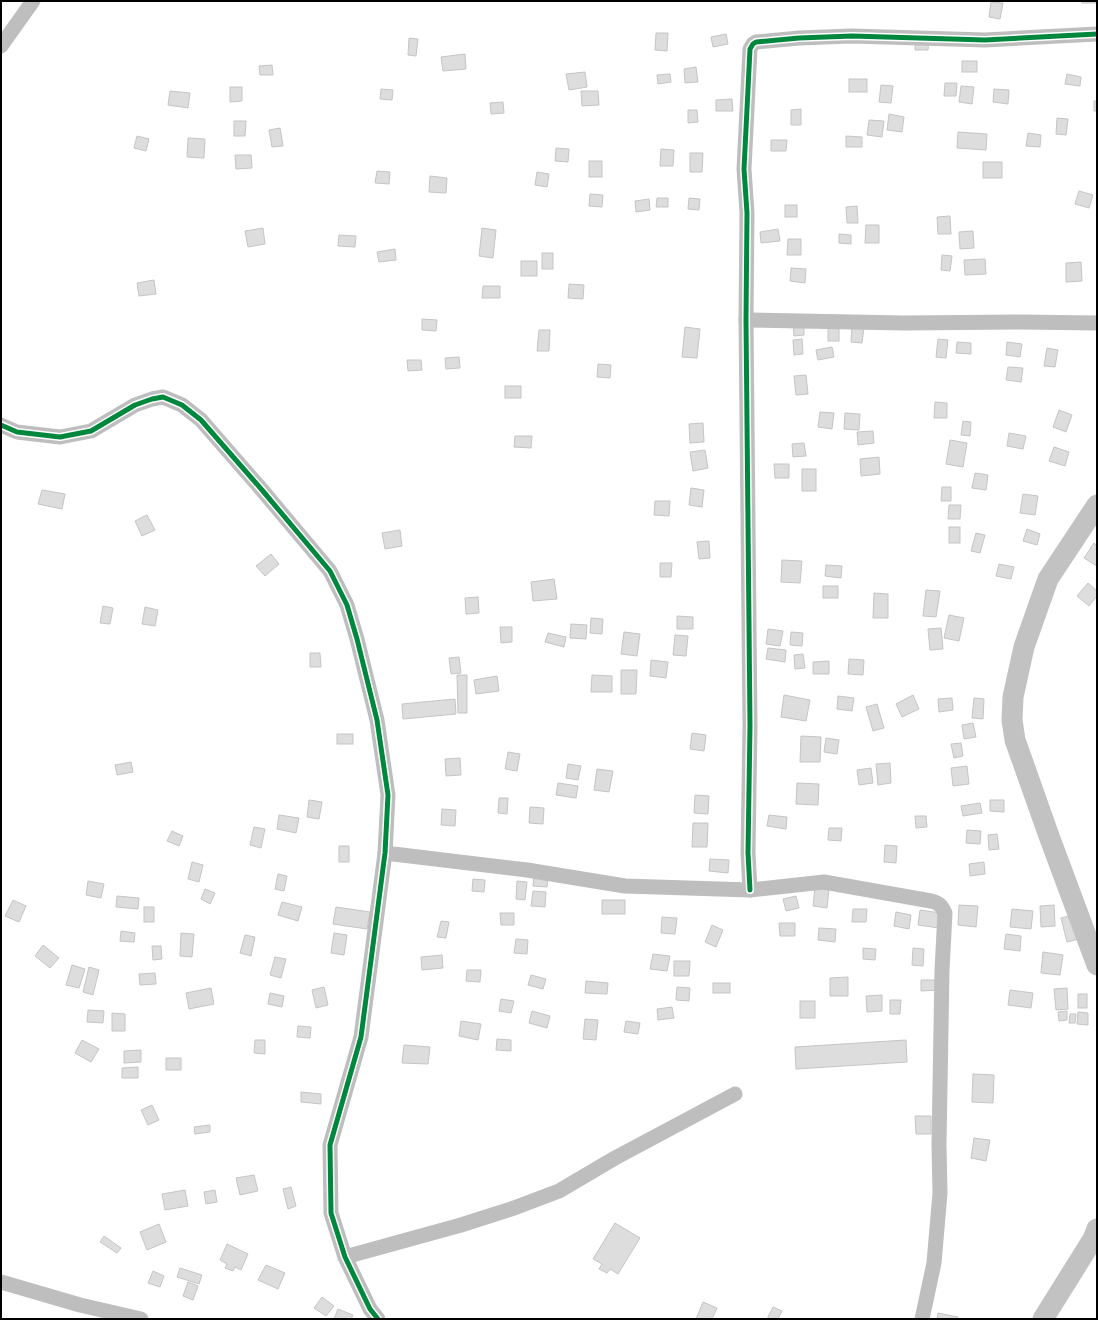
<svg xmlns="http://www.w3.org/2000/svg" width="1098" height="1320" font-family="'DM Sans',sans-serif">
<rect width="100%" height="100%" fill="#fff"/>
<!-- building -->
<g fill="#ddd" stroke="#c5c5c5">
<rect x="1082" y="1" width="14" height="2"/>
<polygon points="991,2 1003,3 1000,19 989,17"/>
<polygon points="656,33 668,33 667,51 655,50"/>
<polygon points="726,34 728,44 713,47 711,37"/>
<polygon points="409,38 418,39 416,56 408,55"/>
<polygon points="915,40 929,40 928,50 915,50"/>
<polygon points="465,54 466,69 443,71 441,57"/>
<rect x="962" y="61" width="15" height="11"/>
<polygon points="272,65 273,75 260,75 259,66"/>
<polygon points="696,67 698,82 685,83 684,69"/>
<polygon points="585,72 587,87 569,90 566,74"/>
<polygon points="670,74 671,82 658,84 657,75"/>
<polygon points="1067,74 1081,77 1080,86 1065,84"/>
<rect x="849" y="79" width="18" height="13"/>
<polygon points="945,83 957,83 956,96 944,96"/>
<polygon points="881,85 893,86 891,103 879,102"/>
<polygon points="961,86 974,87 972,104 959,102"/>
<polygon points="230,87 242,87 242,101 230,102"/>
<polygon points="381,89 393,90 392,100 380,99"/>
<polygon points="994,89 1009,90 1008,104 993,102"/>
<polygon points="170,91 190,93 188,108 168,105"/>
<polygon points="581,91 598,91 599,105 582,106"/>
<polygon points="732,99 733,111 716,111 716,100"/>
<rect x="1094" y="101" width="3" height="10"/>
<polygon points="503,102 504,113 491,114 490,103"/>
<polygon points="801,109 801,125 791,125 791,110"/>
<polygon points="688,110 697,110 698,122 688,123"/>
<polygon points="889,114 904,117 902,132 887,130"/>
<polygon points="1057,118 1068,119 1066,135 1056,134"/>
<polygon points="869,120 884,121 882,137 867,135"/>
<polygon points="234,121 246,121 245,136 234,136"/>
<polygon points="280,128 283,146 272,147 269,130"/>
<polygon points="958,132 987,134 986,150 957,148"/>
<polygon points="1028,133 1041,135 1040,147 1026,146"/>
<polygon points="137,136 149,139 146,151 134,148"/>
<polygon points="846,136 862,137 862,147 846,147"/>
<polygon points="188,138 205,139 204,158 187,157"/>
<polygon points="771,140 787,140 786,151 771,151"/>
<polygon points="556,148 569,149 568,162 555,161"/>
<polygon points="661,149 674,150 673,166 660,166"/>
<polygon points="690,153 703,153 702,172 690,172"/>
<polygon points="235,155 251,155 252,168 236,169"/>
<rect x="589" y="161" width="13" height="16"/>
<rect x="983" y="162" width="19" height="16"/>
<polygon points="377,171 390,172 389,184 375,183"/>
<polygon points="537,172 549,174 547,187 535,185"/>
<polygon points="430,176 447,178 446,193 429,192"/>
<polygon points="1079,191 1093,195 1089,208 1075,204"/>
<polygon points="590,194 603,195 602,207 589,206"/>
<polygon points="657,198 668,198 668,207 656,207"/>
<polygon points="689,198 700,199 699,210 688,209"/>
<polygon points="649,199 650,210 636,212 635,201"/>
<rect x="785" y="205" width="12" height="12"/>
<polygon points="857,206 858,223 847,223 846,207"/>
<polygon points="950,216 951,234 938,234 937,217"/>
<polygon points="866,225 879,225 879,243 865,243"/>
<polygon points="263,228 265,244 248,247 245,231"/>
<polygon points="482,228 496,230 493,258 479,256"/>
<polygon points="778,229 780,241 761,243 760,232"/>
<polygon points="973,231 974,248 960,249 959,232"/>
<polygon points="839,234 851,235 851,244 839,243"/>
<polygon points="339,235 356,236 355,247 338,246"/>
<polygon points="788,239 801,239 801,255 787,255"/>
<polygon points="395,249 396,260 379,262 377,252"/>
<rect x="542" y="253" width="11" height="16"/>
<polygon points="942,255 952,256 950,271 941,270"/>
<polygon points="985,259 986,274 965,275 964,260"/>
<rect x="521" y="261" width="16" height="15"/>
<polygon points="1081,262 1082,281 1066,282 1066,263"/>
<polygon points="791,268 806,269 805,283 790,281"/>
<polygon points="154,280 156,294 139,296 137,283"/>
<polygon points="569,284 584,285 583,299 568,298"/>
<polygon points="483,286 500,286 500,298 482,298"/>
<polygon points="422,319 437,320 436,331 422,330"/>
<polygon points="804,323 804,335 794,336 793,324"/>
<rect x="828" y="326" width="11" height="15"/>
<polygon points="852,326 864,327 862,343 851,342"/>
<polygon points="685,327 700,329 697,358 682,357"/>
<polygon points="539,330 550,330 549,351 537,351"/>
<polygon points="802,339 803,354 794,355 793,340"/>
<polygon points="938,339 948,340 946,358 936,357"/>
<polygon points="957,342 971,343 971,354 956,353"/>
<polygon points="1007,342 1022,344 1020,357 1006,355"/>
<polygon points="832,347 834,357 818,360 816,350"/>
<polygon points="1047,348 1058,350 1055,367 1044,366"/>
<polygon points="459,357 460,368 446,369 445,358"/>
<polygon points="407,360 421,360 422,370 408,371"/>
<polygon points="598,364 611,365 610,378 597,377"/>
<polygon points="1008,367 1023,368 1021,382 1006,380"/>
<polygon points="806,375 808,394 796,395 794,376"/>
<rect x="505" y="386" width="16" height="12"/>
<polygon points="935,402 947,403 947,418 934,418"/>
<polygon points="1059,410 1072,415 1066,432 1053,427"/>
<polygon points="820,412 834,413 832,429 818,427"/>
<polygon points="845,413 860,414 859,430 844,429"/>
<polygon points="963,421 971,422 970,436 961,435"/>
<polygon points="703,423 704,442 690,443 689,424"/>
<polygon points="873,431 874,443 858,445 857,432"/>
<polygon points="1009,433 1026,436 1023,449 1007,446"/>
<polygon points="515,436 532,436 531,448 514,447"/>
<polygon points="950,440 967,443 963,467 946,464"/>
<polygon points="804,443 806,456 793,457 792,444"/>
<polygon points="1054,447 1069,452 1065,466 1049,461"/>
<polygon points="705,450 708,468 693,471 690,452"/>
<polygon points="879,457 880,474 861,476 860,459"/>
<polygon points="774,464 789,464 789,478 775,478"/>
<rect x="802" y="469" width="14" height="22"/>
<polygon points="975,473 988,475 986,490 972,488"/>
<polygon points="942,487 951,487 951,501 941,501"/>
<polygon points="691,488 704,490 702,507 689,505"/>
<polygon points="42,490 65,494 62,509 38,504"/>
<polygon points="1023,494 1038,496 1035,515 1020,513"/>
<polygon points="655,501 670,501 669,516 654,515"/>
<polygon points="949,505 961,505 960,519 948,519"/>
<polygon points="147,515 155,530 142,536 135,521"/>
<rect x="949" y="527" width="11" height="16"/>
<polygon points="1027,529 1040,534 1037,545 1023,541"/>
<polygon points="400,530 402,546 385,549 382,533"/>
<polygon points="976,533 985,535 980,553 971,551"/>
<polygon points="709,541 710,558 699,559 697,542"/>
<polygon points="1094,543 1097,546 1097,566 1084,558"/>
<polygon points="271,554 279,564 265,576 256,566"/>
<polygon points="782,560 802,561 800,583 781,582"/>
<polygon points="660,563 672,563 671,577 660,577"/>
<polygon points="999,564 1014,567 1011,579 996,576"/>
<polygon points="826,565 842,566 841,578 825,576"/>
<polygon points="554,579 557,599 533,601 531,582"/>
<polygon points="1088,583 1097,591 1097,596 1089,606 1077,596"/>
<rect x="823" y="586" width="15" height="12"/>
<polygon points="926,590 940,591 936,617 923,616"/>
<polygon points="874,593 888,594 888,618 873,618"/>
<polygon points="478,597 479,613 466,614 465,598"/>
<polygon points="103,606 113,608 110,624 100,623"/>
<polygon points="145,607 158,610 155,626 142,624"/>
<polygon points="949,615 964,618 959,641 944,638"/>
<polygon points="677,616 693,617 693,629 677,629"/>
<polygon points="591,618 603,619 602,634 590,633"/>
<polygon points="571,624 587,625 586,639 570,638"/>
<polygon points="500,627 512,627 512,642 501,643"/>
<polygon points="941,628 943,649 930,650 928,629"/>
<polygon points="768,629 783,631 780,646 766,644"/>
<polygon points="624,632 640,634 637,656 621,654"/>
<polygon points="791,632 803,633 802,646 790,645"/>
<polygon points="548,633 566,637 564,647 545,642"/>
<polygon points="675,635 688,636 686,656 673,655"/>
<polygon points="768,648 786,650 785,662 766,659"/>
<polygon points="310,653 320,653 321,667 310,667"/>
<polygon points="803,654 805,668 795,669 794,655"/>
<polygon points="459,657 461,673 451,674 449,658"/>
<polygon points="849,659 864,660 863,675 848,674"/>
<polygon points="651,660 668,662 666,678 650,676"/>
<polygon points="829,661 829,674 813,674 813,662"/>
<polygon points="621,670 637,670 636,694 621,694"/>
<polygon points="457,675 467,675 467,713 458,713"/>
<polygon points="592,675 612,676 612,692 591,692"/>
<polygon points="497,676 499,691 476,694 474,680"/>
<polygon points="784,695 810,700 806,721 781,717"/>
<polygon points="913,695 919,709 902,717 896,704"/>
<polygon points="838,696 854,698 852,711 837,709"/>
<polygon points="952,698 953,710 939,712 938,699"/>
<polygon points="974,698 984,699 983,719 972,718"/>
<polygon points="455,699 456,714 403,719 402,704"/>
<polygon points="877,704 884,728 873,731 866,707"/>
<polygon points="973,723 976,737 964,739 962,725"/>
<polygon points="692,733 706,735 704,751 690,749"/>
<rect x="337" y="734" width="16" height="10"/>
<polygon points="801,736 821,737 820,762 800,762"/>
<polygon points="826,738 839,740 837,754 824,752"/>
<polygon points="961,743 963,756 954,758 951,744"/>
<polygon points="508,752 520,754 517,771 505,769"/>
<polygon points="460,758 461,775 446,776 445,759"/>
<polygon points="131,762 133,772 117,775 115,765"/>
<polygon points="890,763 891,783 878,785 876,764"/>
<polygon points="568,764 581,766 578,780 566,778"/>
<polygon points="967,766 969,784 953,786 951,768"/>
<polygon points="871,768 873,783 859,785 857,770"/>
<polygon points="597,769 613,771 609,792 594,790"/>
<polygon points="558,783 578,786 576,798 556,795"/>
<polygon points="797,783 819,784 818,805 796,804"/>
<polygon points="695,795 709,796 708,814 694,813"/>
<polygon points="499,798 508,798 507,814 498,813"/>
<polygon points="309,800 322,802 319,819 307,817"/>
<polygon points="990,800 1004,800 1004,812 990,811"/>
<polygon points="980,803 982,813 963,816 961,806"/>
<polygon points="530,807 544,808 543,824 529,823"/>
<polygon points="442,809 456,810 455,826 441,825"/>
<polygon points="279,815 299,818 296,833 277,829"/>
<polygon points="769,815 787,817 786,829 767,826"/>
<polygon points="915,816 926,816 927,827 916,828"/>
<polygon points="693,823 708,823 707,847 692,847"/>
<polygon points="254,827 265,829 261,848 250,845"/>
<polygon points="829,828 842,828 841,841 828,840"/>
<polygon points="967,830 981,831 980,844 966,843"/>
<polygon points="172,831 183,836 179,846 167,841"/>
<polygon points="997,834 999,849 989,850 988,835"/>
<polygon points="885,845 897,846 896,863 884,862"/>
<rect x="339" y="846" width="10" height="16"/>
<polygon points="710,859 729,860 728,873 709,871"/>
<polygon points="192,862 203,865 199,882 188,879"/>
<polygon points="984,862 985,874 970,876 969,864"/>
<polygon points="278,874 287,876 284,891 275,889"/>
<polygon points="534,875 548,876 547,887 533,886"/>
<polygon points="473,879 485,880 484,892 472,891"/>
<polygon points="88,881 104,884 101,898 86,895"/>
<polygon points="517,881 527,882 525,900 516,899"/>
<polygon points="815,887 829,889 827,908 813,906"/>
<polygon points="205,889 215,893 210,904 201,899"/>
<polygon points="533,891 546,892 545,907 531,906"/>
<polygon points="117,896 139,898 138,909 116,907"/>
<polygon points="796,896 799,908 786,911 783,899"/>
<polygon points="13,900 26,906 19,922 5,916"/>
<rect x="602" y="900" width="23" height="14"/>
<polygon points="282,902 302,907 298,921 278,915"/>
<polygon points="959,905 978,906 976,927 958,925"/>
<polygon points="1054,905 1055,926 1041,927 1040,906"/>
<rect x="144" y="907" width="10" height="15"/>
<polygon points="336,907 370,912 367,929 333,924"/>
<polygon points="853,909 867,909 866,922 852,922"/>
<polygon points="1012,909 1033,911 1031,929 1010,927"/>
<polygon points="920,910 941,913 939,928 918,925"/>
<polygon points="896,912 911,915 909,929 894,926"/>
<polygon points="500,913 514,913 514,925 501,925"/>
<polygon points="1073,915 1079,939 1067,942 1061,918"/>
<polygon points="662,917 677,918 675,934 661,933"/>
<polygon points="441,921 449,922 446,938 437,937"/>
<polygon points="779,923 795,923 795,936 780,936"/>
<polygon points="712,925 723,930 716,947 705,942"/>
<polygon points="819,928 836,929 835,942 818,940"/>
<polygon points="121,931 135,933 134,942 120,941"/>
<polygon points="181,933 194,934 192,957 180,956"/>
<polygon points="334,933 347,935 344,955 331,953"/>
<polygon points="1006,934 1021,936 1020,951 1004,949"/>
<polygon points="245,935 255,937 251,956 240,953"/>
<polygon points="516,939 528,940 527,954 514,953"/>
<polygon points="43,945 59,958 50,968 35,956"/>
<polygon points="152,946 161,946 162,959 153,960"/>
<polygon points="863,948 876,949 875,960 863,959"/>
<polygon points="913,948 924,949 923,966 912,965"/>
<polygon points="1043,952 1063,955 1060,975 1041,973"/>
<polygon points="653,954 670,956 667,971 650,969"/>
<polygon points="442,955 443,968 422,970 421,957"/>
<polygon points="275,957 286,959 281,978 270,975"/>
<polygon points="674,961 690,961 689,976 674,976"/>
<polygon points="72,965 85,969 79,988 66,985"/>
<polygon points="89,967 99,970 93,995 83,992"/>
<polygon points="467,970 481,970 480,982 466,981"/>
<polygon points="155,973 156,984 140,985 139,974"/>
<polygon points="531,975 546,979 543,989 528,985"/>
<polygon points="848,977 848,996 830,996 830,978"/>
<polygon points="921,980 939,980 939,990 921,991"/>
<polygon points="586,981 608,983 607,994 585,993"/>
<rect x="713" y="983" width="17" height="10"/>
<polygon points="324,987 328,1005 316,1008 312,990"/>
<polygon points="677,987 690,988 689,1001 676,1000"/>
<polygon points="211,988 214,1004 189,1009 186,993"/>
<polygon points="1067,988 1068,1009 1056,1010 1054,989"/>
<polygon points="1010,990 1033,993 1031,1008 1008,1005"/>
<polygon points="270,993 284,996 282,1007 268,1004"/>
<rect x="1078" y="994" width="9" height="14"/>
<polygon points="882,995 882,1011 867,1012 866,996"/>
<polygon points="501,999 514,1001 511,1013 499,1011"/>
<polygon points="890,1000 901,1000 900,1014 890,1014"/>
<rect x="800" y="1001" width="15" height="17"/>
<polygon points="672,1007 674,1018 658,1020 657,1009"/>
<polygon points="88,1010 104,1011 103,1023 87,1022"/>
<polygon points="532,1011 550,1016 547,1028 529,1023"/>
<polygon points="1067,1011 1067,1020 1059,1021 1058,1012"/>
<polygon points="1078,1012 1088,1013 1088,1025 1077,1024"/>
<polygon points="112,1013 125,1014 125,1031 112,1031"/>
<polygon points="1070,1014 1076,1014 1075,1023 1069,1023"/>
<polygon points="585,1019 598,1020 596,1040 583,1039"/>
<polygon points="461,1021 481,1024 478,1040 459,1036"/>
<polygon points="626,1021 640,1023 638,1034 624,1032"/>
<polygon points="298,1026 311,1027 310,1038 297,1037"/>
<polygon points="497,1039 511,1040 511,1051 496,1050"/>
<polygon points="82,1040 99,1049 91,1062 75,1053"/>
<polygon points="255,1040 265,1040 265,1054 254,1053"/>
<polygon points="906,1040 907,1062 796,1069 795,1047"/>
<polygon points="404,1045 430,1047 428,1064 402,1063"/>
<polygon points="141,1050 141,1062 124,1063 124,1051"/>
<rect x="166" y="1058" width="15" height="12"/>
<polygon points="138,1067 138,1078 122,1078 122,1068"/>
<polygon points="973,1074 994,1075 993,1103 972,1102"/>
<polygon points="301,1092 321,1094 321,1104 301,1102"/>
<polygon points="152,1105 159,1120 148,1125 141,1110"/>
<polygon points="915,1116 931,1116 931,1134 916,1134"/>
<polygon points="210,1125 210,1132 195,1134 194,1127"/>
<polygon points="974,1138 990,1140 986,1161 971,1158"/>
<polygon points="254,1175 258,1191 240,1195 236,1178"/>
<polygon points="291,1187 296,1206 288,1209 283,1189"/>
<polygon points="185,1190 188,1206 165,1210 162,1194"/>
<polygon points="215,1190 217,1202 206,1204 204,1192"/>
<polygon points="615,1223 640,1238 618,1274 610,1269 607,1273 599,1269 602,1264 593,1259"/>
<polygon points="159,1224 166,1242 147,1250 140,1232"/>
<polygon points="104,1236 121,1248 117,1253 100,1242"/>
<polygon points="227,1244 248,1254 241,1270 235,1267 233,1271 225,1268 227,1264 220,1260"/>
<polygon points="266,1265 285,1273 278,1289 258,1280"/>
<polygon points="180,1268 202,1275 199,1284 177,1277"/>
<polygon points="153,1271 164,1276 160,1287 148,1283"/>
<polygon points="188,1282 198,1286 193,1300 183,1296"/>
<polygon points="322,1297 334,1306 326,1316 314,1308"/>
<polygon points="703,1302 717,1308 712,1319 696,1319"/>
<polygon points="773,1307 782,1311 778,1319 767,1319"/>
<polygon points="338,1309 353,1315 351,1319 334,1319"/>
<polygon points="938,1313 958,1317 958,1319 937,1319"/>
</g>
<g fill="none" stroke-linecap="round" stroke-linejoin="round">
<!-- street -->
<g stroke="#bebebe" stroke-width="15">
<polyline points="1,46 33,1"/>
<polyline points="746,320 904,323 1022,322 1097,323"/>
<polyline points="1,425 17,432 60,437 91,431 135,405 152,399 163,397 182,405 201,420 262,490 330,571 347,605 357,639 377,720 388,795 385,853 361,1037 330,1145 331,1213 345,1257 370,1309 378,1319"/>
<path d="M385,853L527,870L625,886L750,890L824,882L931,901C939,903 941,905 945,913L942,970L939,1145L940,1193L934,1263L922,1319"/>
<polyline points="750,890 748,853 750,726 746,320 747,213 744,169 750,49 753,44 756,42 799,38 852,36 985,40 1097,34"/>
<polyline points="345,1257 461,1225 514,1208 559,1191 615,1158 735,1094"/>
<polyline points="1,1282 80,1305 141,1319"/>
</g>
<!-- secondary -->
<g stroke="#c2c2c2" stroke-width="21">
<polyline points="1097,505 1048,579 1024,647 1013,697 1012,720 1015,740 1049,836 1097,965"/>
<polyline points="1043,1319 1093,1239 1097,1229"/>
</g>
<!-- cycleway casing -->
<g stroke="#fff" stroke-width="8">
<g id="cycleway">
<polyline points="1,425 17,432 60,437 91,431 135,405 152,399 163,397 182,405 201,420 262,490 330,571 347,605 357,639 377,720 388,795 385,853 361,1037 330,1145 331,1213 345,1257 370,1309 378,1319"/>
<polyline points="750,890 748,853 750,726 746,320 747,213 744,169 750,49 753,44 756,42 799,38 852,36 985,40 1097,34"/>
</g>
</g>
<!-- cycleway -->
<use href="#cycleway" stroke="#00873e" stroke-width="5"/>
</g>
<!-- border -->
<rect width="1098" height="1320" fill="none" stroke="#000000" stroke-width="4"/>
</svg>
